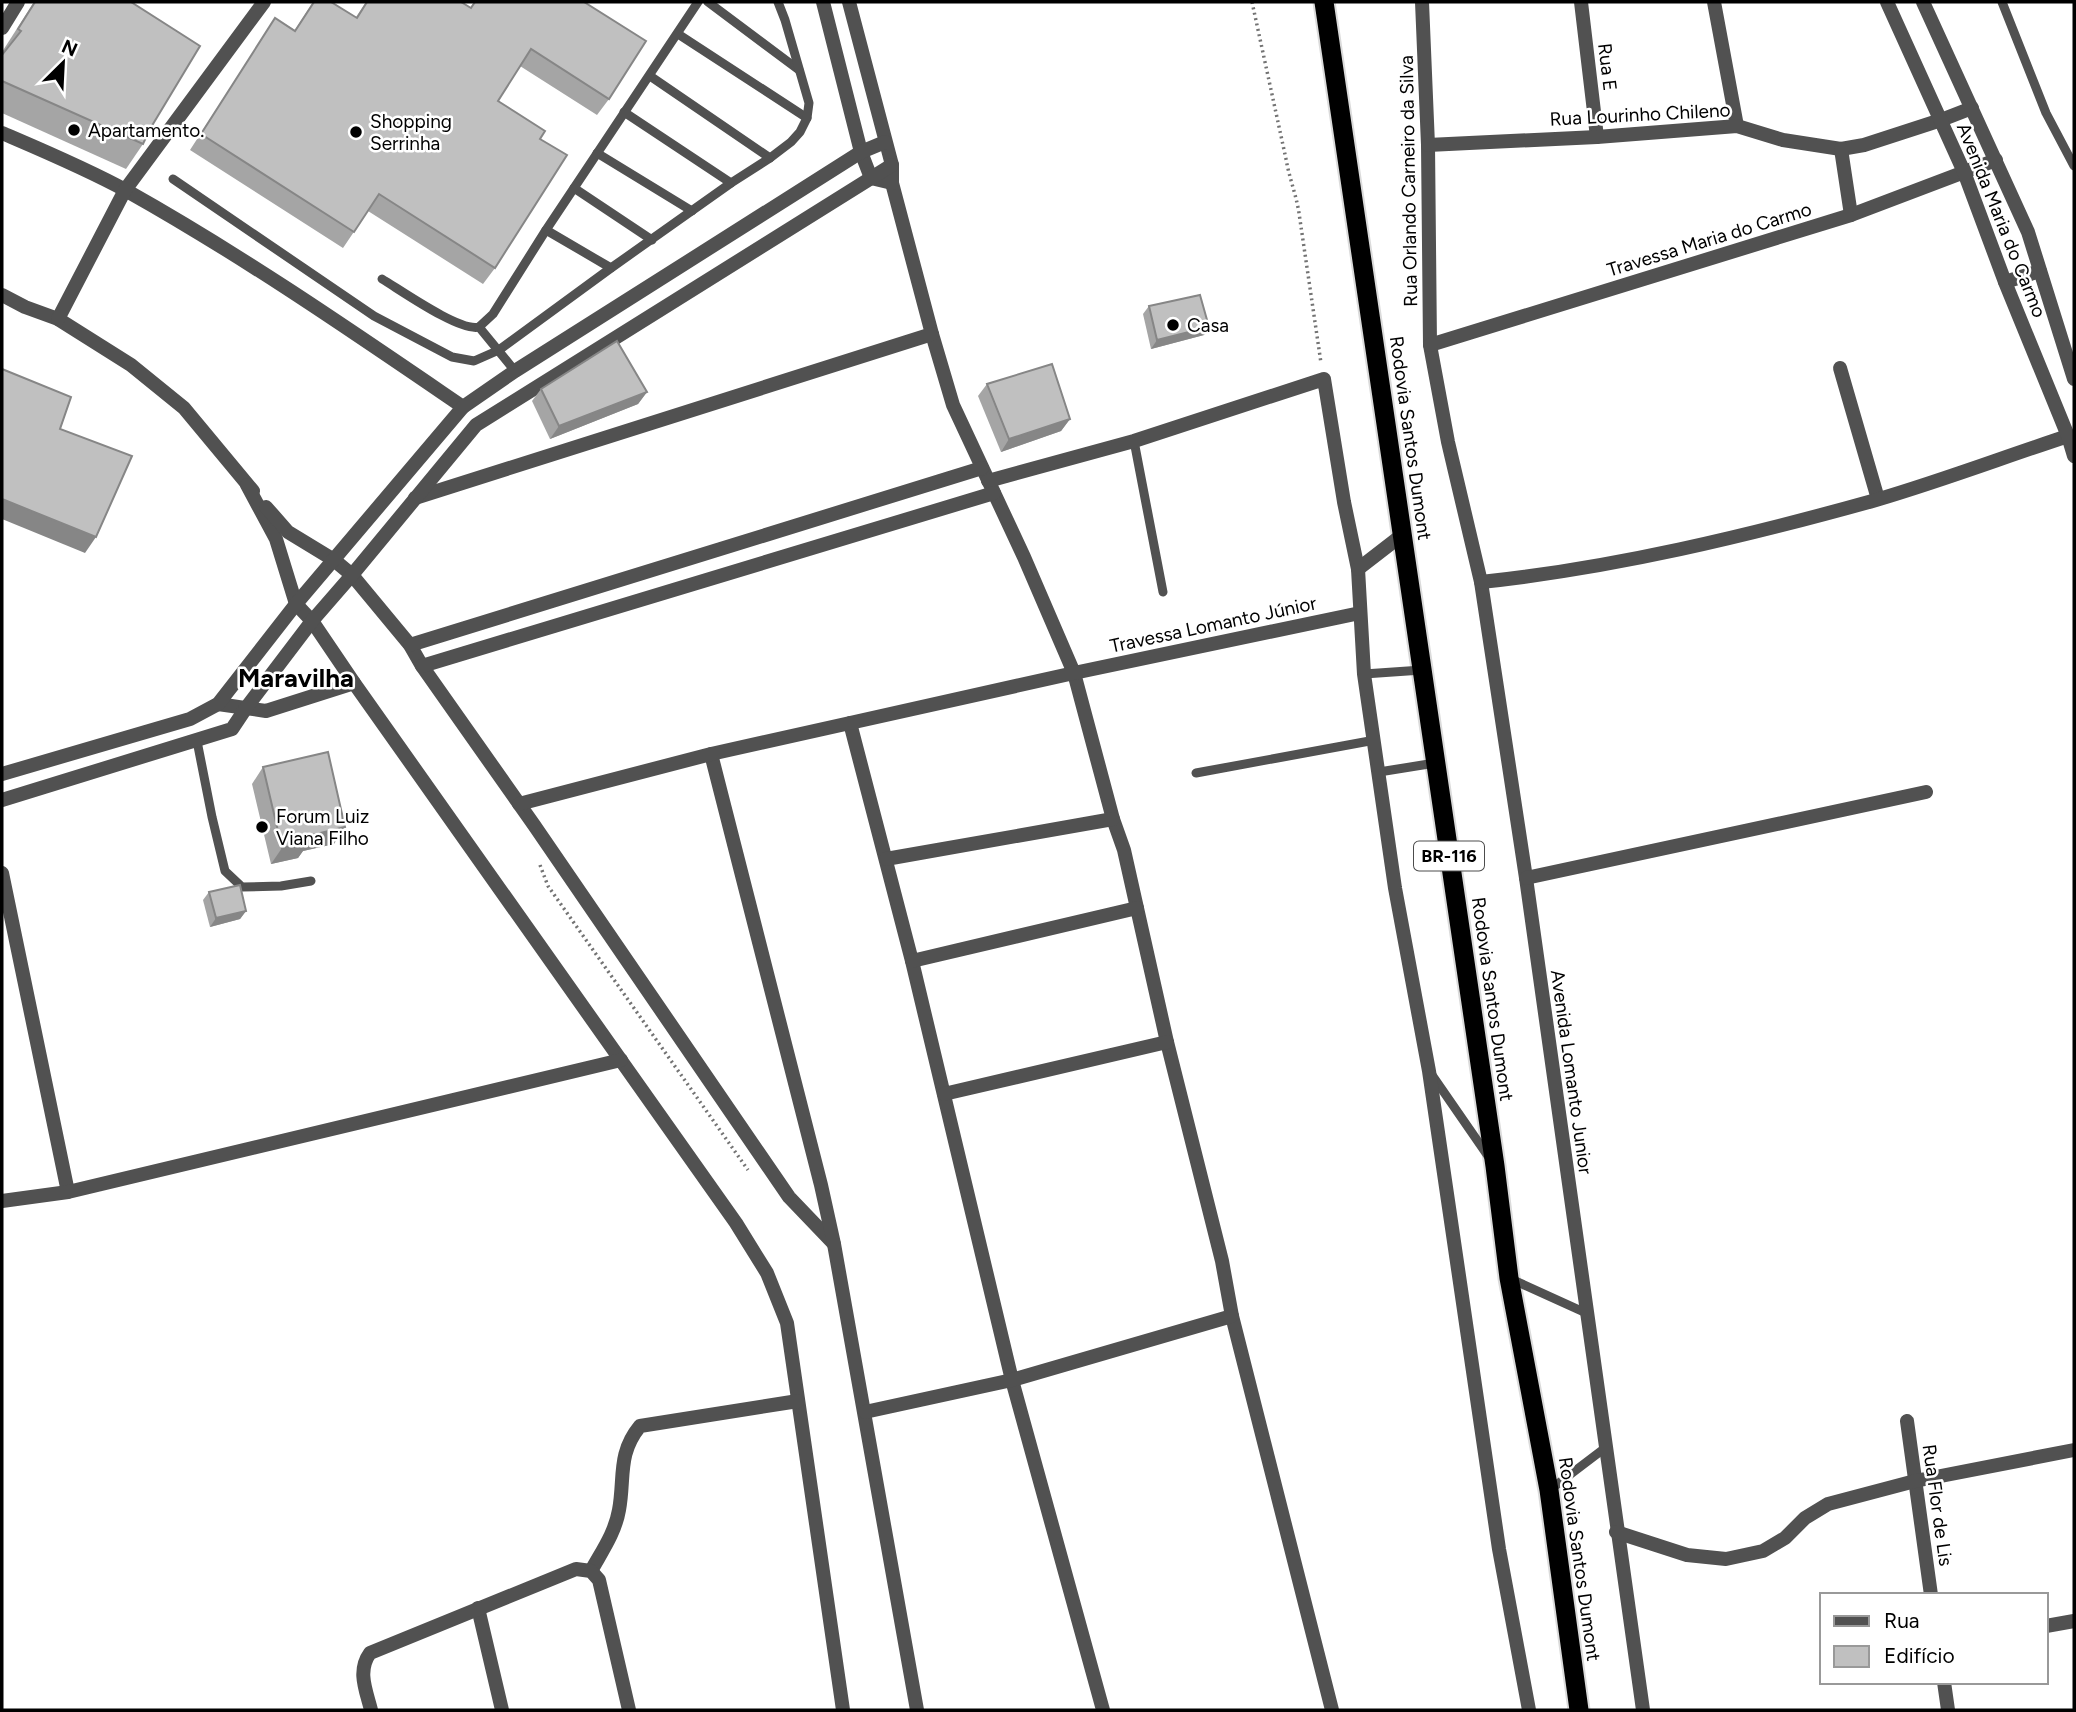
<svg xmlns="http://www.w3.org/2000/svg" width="2076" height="1712" font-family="Figtree,sans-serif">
<rect width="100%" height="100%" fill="#fff"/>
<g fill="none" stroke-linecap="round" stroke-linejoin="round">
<!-- trunk casing -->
<g stroke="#dbdbdb" stroke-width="23">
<polyline id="trunk" points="1324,2 1495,1166 1509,1278 1549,1490 1579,1710"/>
</g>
<!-- path -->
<g stroke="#737373" stroke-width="3.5" stroke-dasharray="2 3.5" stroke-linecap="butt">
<path d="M1252,2L1286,159C1289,177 1296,194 1299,213L1321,363"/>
<polyline points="540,865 548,886 748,1170"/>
</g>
<!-- service -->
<g stroke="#515151" stroke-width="9">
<polyline points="708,2 799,70"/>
<polyline points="2002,2 2046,113 2074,166"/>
<polyline points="678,34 807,118"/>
<polyline points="650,76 770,158"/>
<polyline points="624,112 731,183"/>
<polyline points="597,153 692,211"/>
<polyline points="173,179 374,316 452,357 474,361 499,350 611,268 731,183 770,158 791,142 800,132 807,118 809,103 785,20 778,2"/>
<polyline points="574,188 652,240"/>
<polyline points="546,230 611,268"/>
<path d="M382,279C402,291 460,332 479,327"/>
<polyline points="515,371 479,327 493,314 546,230 698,2"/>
<polyline points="1134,441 1163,592"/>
<polyline points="1364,674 1422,670"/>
<polyline points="197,741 212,817 225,871 242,887 281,886 311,881"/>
<polyline points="1379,772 1435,763"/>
<polyline points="1196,773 1375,740"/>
<polyline points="1432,1075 1488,1156"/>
<polyline points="1511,1279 1586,1313"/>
<polyline points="1551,1489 1605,1448"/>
</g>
<!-- minor -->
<g stroke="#515151" stroke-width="14">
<polyline points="1422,2 1428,145 1430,345 1448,442 1481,582 1526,878 1643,1710"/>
<polyline points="1581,2 1597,137"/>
<polyline points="1714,2 1737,126"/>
<polyline points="2,28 18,2"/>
<path d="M2,133C44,151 87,169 127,191C243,256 353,332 463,407"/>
<polyline points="1428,145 1597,137 1737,126 1783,140 1841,149 1864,145 1941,120 1972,108"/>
<polyline points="1841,149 1851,215"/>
<polyline points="892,183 932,334 953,405 1024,557 1074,673 1113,819 1124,850 1167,1042 1222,1261 1232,1316 1332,1710"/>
<polyline points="2005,282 2040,271"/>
<polyline points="2,295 25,307 58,319 131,365 184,408 253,491"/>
<polyline points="58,319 125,190 264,2"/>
<polyline points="1430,345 1851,215 1996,160"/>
<polyline points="1840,368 1878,499"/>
<polyline points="988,481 1134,441 1324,379 1344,502 1358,569 1364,674 1395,888 1429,1071 1499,1549 1529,1710"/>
<polyline points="247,485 276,539 296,604 312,621 354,683 736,1223 767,1273 787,1323 843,1710"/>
<polyline points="415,498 932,334"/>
<polyline points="266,507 288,532 334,560 352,575 410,645 422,666 534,825 789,1197 834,1244"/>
<polyline points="1358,569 1402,535"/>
<path d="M1481,582C1614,568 1747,536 1876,500C1941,481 2004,457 2068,436"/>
<polyline points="410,645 982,468"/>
<polyline points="422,666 994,493"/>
<polyline points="218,704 266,711 354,683"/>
<polyline points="850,723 912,961 1012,1380 1103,1710"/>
<polyline points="711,754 821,1185 834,1244 917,1710"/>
<polyline points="519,804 711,754 850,723 1074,673 1360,613"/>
<polyline points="886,859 1113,819"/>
<polyline points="2,873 68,1192"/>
<polyline points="1526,878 1926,792"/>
<polyline points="912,961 1137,908"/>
<polyline points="944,1094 1167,1042"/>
<polyline points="2,1201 68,1192 621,1060"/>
<polyline points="865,1412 1012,1380 1232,1316"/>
<polyline points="1907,1421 1931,1595"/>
<polyline points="1616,1532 1687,1555 1726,1559 1763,1551 1785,1538 1805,1518 1828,1504 1915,1481 2074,1450"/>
<path d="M591,1571C602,1551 615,1533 619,1510C625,1478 617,1454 640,1426L798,1401"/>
<polyline points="478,1608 502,1710"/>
<polyline points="2046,1626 2074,1621"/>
<polyline points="1944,1682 1948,1710"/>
<path d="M371,1710C366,1690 357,1671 370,1653L576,1569L591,1571L599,1580L629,1710"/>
</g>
<!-- tertiary -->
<g stroke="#515151" stroke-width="14">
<polyline points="823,2 861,152 871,178 892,183 892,165 849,2"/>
<polyline points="1887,2 1964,172 2005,282 2068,436 2074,456"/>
<polyline points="1923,2 2028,232 2074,379"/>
<polyline points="2,774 190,719 218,704 296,604 463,407 515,371 861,152 885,142"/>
<polyline points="2,800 232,729 246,708 312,621 352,575 476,425 892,165"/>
</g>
<!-- trunk -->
<use href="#trunk" stroke="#000" stroke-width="19"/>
</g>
<!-- wall -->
<g fill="#a5a5a5">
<polygon points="34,2 131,2 150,129 143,144 126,169 2,113 2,52"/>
<polygon points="313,2 356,17 366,2 461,2 470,8 474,2 584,2 609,99 597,115 520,66 498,101 540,139 495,268 483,284 368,211 343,248 190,150 275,18 295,30"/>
<polygon points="1149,306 1209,327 1204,335 1151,349 1143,314"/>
<polygon points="987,384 1070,419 1061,431 1001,452 978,396"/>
<polygon points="541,389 647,392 638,404 550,439 532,401"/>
<polygon points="263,767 334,844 303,851 298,858 271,864 252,784"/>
<polygon points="209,892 246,911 240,919 210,927 203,900"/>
</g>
<!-- shaded-wall -->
<g fill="#868686">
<polygon points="1209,327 1204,335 1151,349 1157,340"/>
<polygon points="647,392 638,404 550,439 559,426"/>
<polygon points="1070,419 1061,431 1001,452 1009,439"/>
<polygon points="2,499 96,537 85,553 2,519"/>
<polygon points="345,827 334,844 303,851 298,858 271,864 282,848 308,836"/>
<polygon points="246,911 240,919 210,927 216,918"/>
</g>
<!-- building -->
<g fill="#c0c0c0" stroke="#868686" stroke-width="2">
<polygon points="35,2 131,2 200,46 150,129 143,144 2,81 2,55 21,31 18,29"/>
<polygon points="314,2 331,2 357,18 367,2 461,2 471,8 475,2 584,2 646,41 609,99 531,49 498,101 545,131 540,139 567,155 495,268 379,194 354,232 201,134 275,18 295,31"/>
<polygon points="1200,295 1209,327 1157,340 1149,306"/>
<polygon points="617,341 647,392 559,426 541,389"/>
<polygon points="1052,364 1070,419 1009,439 987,384"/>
<polygon points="2,369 71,397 60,429 132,456 96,537 2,499"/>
<polygon points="328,752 345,827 308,836 309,842 282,848 263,767"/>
<polygon points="240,885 246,911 216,918 209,892"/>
</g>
<!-- markers -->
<g fill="#000" stroke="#fff" stroke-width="2.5">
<circle cx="74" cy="130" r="7"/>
<circle cx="356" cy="132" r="7"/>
<circle cx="1173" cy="325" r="7"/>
<circle cx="262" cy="827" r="7"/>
</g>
<g text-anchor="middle" stroke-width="5" stroke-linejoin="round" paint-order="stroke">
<!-- shield labels -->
<rect fill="#fff" stroke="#4c4c4c" stroke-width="2" x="1414" y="841.5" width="70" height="29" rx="5"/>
<g font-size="18" font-weight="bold" fill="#000">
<text x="1449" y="862">BR-116</text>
</g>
<!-- street labels -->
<g font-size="19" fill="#000" stroke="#fff">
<text transform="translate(1608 67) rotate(83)" y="7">Rua E</text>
<text transform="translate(1640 114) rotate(-3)" y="7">Rua Lourinho Chileno</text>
<text transform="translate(1408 181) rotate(-91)" y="7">Rua Orlando Carneiro da Silva</text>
<text transform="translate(2002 220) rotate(68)" y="7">Avenida Maria do Carmo</text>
<text transform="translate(1709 239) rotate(-17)" y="7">Travessa Maria do Carmo</text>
<text transform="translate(1411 438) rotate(82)" y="7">Rodovia Santos Dumont</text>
<text transform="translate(1213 624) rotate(-12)" y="7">Travessa Lomanto Júnior</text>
<text transform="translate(1493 999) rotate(82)" y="7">Rodovia Santos Dumont</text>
<text transform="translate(1572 1072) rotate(82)" y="7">Avenida Lomanto Junior</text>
<text transform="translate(1938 1505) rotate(82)" y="7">Rua Flor de Lis</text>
<text transform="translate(1580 1559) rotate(82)" y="7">Rodovia Santos Dumont</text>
</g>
<!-- poi labels -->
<g font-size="19" fill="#000" stroke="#fff" text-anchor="start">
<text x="370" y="128">Shopping<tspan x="370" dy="22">Serrinha</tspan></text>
<text x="88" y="137">Apartamento.</text>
<text x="1187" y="332">Casa</text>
<text x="276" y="823">Forum Luiz<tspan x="276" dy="22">Viana Filho</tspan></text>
</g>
<!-- district labels -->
<g font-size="26" font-weight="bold" fill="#000" stroke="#fff">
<text x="296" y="687">Maravilha</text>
</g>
</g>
<!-- border -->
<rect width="2076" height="1712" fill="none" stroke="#000000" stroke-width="7"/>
<!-- legend -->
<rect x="1820" y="1593" width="228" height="91" fill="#ffffff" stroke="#999999" stroke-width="2"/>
<rect x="1834" y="1616" width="35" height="10" fill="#515151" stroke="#999999" stroke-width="2"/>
<text x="1884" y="1628" font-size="21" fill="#000000">Rua</text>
<rect x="1834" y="1646" width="35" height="21" fill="#c0c0c0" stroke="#999999" stroke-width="2"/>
<text x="1884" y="1663" font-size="21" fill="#000000">Edifício</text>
<!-- north arrow -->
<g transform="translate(63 63) rotate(24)" stroke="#ffffff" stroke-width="5" paint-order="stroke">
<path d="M0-5L12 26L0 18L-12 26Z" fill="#000000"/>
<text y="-10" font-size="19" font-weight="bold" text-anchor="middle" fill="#000000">N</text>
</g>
</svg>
